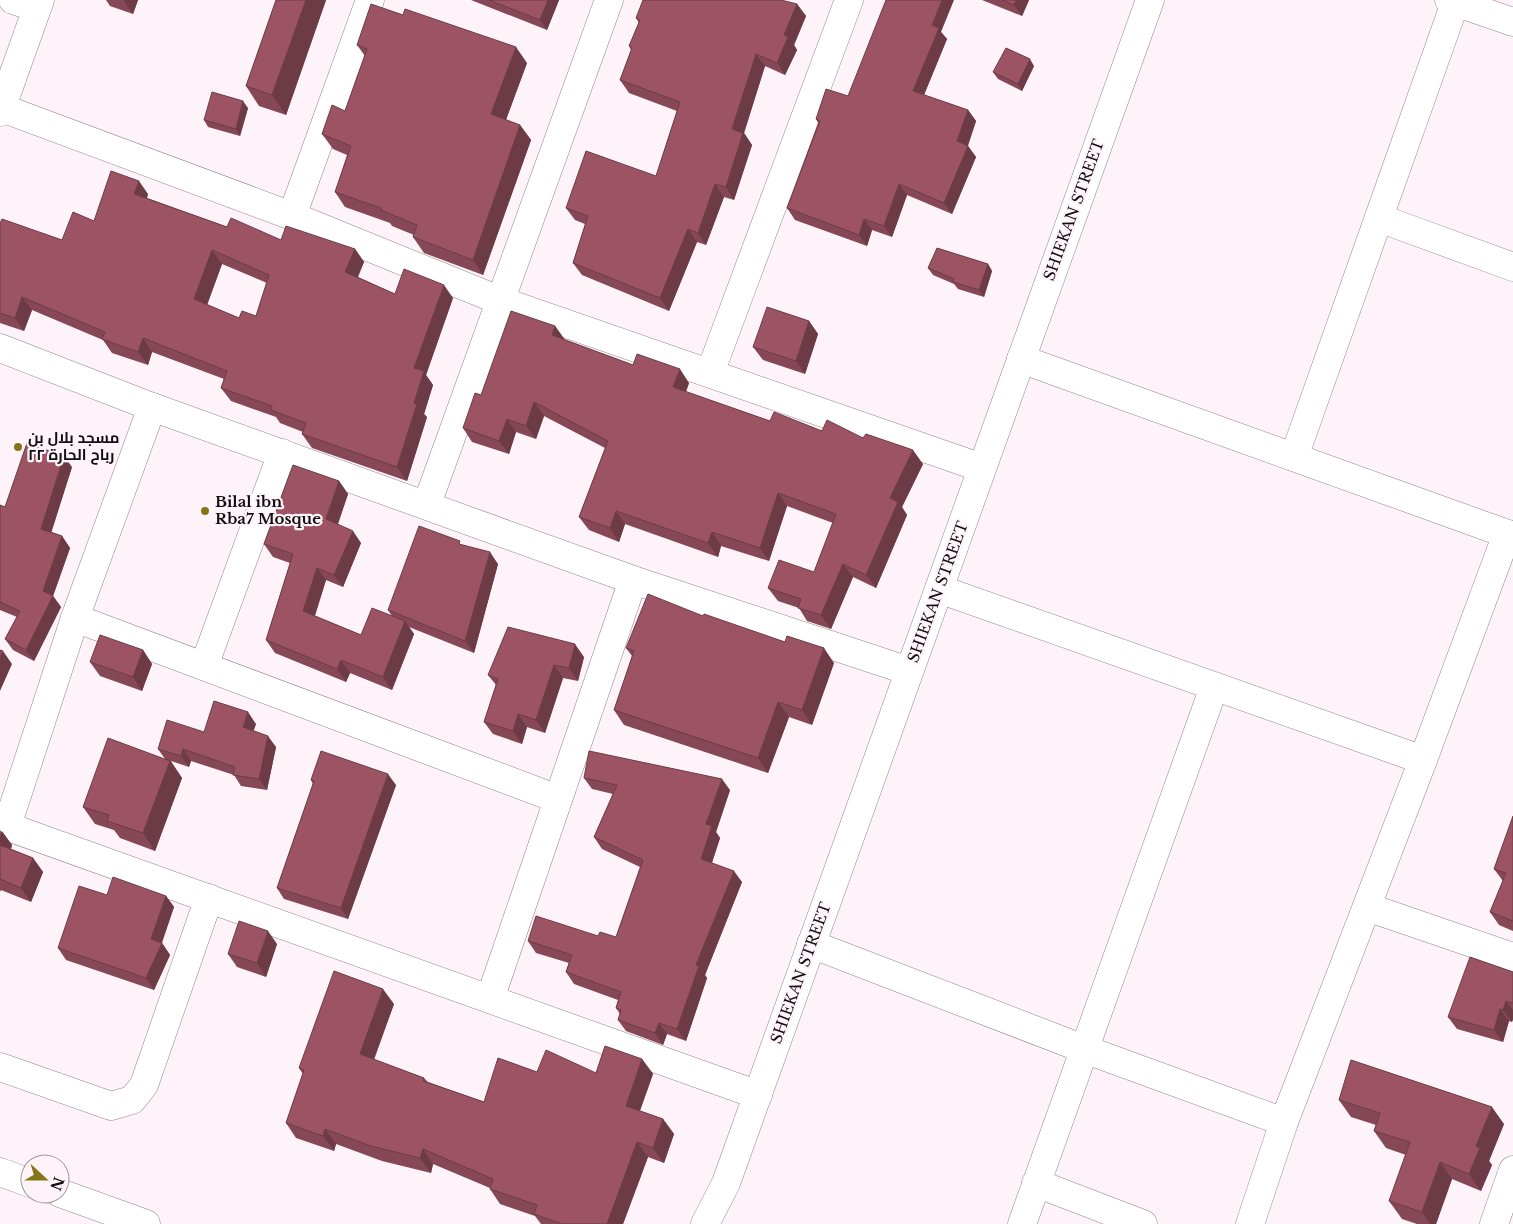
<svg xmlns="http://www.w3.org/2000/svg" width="1513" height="1224" font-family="'Libre Baskerville',Cairo,serif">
<rect width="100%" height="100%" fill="#fef3f9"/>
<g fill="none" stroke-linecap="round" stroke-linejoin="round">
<!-- minor casing -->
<g stroke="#90868c" stroke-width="29">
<g id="minor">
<polyline points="13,0 37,8"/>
<polyline points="1449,0 1513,22"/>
<polyline points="2,108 292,216 501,301 982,468"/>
<polyline points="0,112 40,0"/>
<polyline points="292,216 370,0"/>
<polyline points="1379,218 1513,267"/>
<polyline points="0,348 152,407 633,580 909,671"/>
<polyline points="1021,359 1513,536"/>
<polyline points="710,373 849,0"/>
<polyline points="1294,457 1456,0"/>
<polyline points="427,504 609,0"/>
<polyline points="939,589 1423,760"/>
<polyline points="75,618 558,799"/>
<polyline points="204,666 282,453"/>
<polyline points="0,824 758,1095"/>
<polyline points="7,826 75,618 152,407"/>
<polyline points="1367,907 1513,957"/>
<polyline points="811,944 1084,1049 1284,1122"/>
<polyline points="490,999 633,580"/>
<polyline points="0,1067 111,1106 132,1100 144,1085 209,898"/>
<polyline points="0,1172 30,1183"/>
<polyline points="1036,1183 1143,1224"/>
<polyline points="60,1193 146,1224"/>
<polyline points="705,1224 726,1183 1150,0"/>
<polyline points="1022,1224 1214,687"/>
<polyline points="1250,1224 1284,1122 1423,760 1507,534"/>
<polyline points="1494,1224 1513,1170"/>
</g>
</g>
<!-- minor -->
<use href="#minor" stroke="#fff" stroke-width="28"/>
</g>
<!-- wall -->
<g fill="#864856" fill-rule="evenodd">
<polygon points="106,0 138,0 133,14 110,6"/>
<polygon points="276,0 326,0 286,115 259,106 246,86"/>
<polygon points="471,0 559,0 547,30"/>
<polygon points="982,0 1029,0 1022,16"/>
<polygon points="797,4 806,16 794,45 797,50 785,75 765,66 744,133 752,145 734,200 724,197 706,245 697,242 669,311 582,275 573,263 585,224 575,220 566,208 656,176 677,111 629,93 620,80 631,50 629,46 639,23 636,18"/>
<polygon points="941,32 947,39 924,95 968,110 976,121 968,146 976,157 952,214 907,195 892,237 872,230 867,246 795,220 787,208 818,123 816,119"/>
<polygon points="357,45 527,63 506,120 520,125 531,140 483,275 424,253 413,237 414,235 392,226 390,223 345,207 335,192 347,155 333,149 322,134 345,111 365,56"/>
<polygon points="1034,66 1022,91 998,79 993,72"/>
<polygon points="248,108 240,136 208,127 204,120"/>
<path d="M148,194L147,198L227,227L281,240L355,249L364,262L358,277L395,294L453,298L426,375L433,385L424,414L427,417L407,481L312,448L302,434L303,432L280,423L276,417L231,401L221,388L224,379L152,352L148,365L112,353L103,340L32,310L24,331L0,323V223L62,240L94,221ZM222,264L267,283L256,316L239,318L207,305Z"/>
<polygon points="988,264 992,271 984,297 958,289 954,284 933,275 928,268"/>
<polygon points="809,321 818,334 805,374 763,360 753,347"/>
<polygon points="555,326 565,340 633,365 689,383 686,392 770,421 863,438 923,464 902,507 907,515 876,588 853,577 831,629 807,621 799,608 778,601 768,588 814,572 833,523 787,506 769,561 721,546 718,557 625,524 619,542 589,530 579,517 605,448 544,416 536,439 516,432 509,454 472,442 463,428 481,395"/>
<polygon points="72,467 51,532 62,536 70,548 53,596 61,607 34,661 13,650 5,639 17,617 0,610 0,505 5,507"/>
<polygon points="339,481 348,494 338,524 361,543 343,587 326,580 315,616 361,635 392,616 388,610 463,545 498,564 474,653 409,627 414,634 392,690 350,673 346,682 275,653 266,640 290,563 273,557 264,544"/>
<polygon points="703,616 834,663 812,725 789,717 768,773 624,725 614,710 632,656 626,648"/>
<polygon points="143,650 152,664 142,691 100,676 90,662"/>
<polygon points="584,657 578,681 563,678 545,733 527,727 522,744 493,734 484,722 496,685 488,675"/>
<polygon points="256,724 253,731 276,747 267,790 241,786 234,775 191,761 189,767 171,761 182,778 155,851 120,838 114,830 95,824 83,807 165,759 158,749 204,732"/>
<polygon points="584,778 730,790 716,832 720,838 712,863 742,882 705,975 707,978 686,1041 667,1034 663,1045 626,1031 618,1020 620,1014 616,1008 618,1000 574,984 566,972 569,963 536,953 528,941 598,936 616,937 640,867 602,849 594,837 613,794 592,789"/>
<polygon points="311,780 396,785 348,919 284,899 277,888 313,784"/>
<polygon points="1513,816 1513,931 1499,925 1490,912 1503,881 1494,869"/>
<polygon points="0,830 12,845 11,849 33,858 43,872 31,902 1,890 0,892"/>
<polygon points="107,895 166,896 174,907 162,943 170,955 154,990 66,960 58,948"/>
<polygon points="277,944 266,977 237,967 228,954"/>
<polygon points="1513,972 1513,1019 1512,1022 1509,1021 1503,1042 1457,1029 1448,1017"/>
<polygon points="394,1004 374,1060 424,1078 428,1082 484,1102 537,1072 596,1073 642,1059 653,1074 640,1111 663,1119 674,1134 664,1163 648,1157 623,1224 541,1224 535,1216 500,1204 490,1189 490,1188 433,1164 431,1173 382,1161 336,1144 334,1151 296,1138 286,1123 303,1074 299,1068"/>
<polygon points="1339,1100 1504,1124 1489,1161 1492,1165 1481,1191 1452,1179 1436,1224 1417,1224 1402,1219 1389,1201 1406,1155 1386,1148 1374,1131 1376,1125 1351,1117"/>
</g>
<!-- shaded-wall -->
<g fill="#6d3b46">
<polygon points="124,0 138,0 133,14 124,1"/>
<polygon points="306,0 326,0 286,115 272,95"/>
<polygon points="548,0 559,0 547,30 540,20"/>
<polygon points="942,0 954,0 941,32 947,39 921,102 913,91 932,25"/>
<polygon points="1016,0 1029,0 1022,16 1014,5"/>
<polygon points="797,4 806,16 794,45 797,50 785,75 777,63 784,35"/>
<polygon points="516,47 527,63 502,130 491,114"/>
<polygon points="756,54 765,66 744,133 752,145 734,200 726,187 732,129"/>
<polygon points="1030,59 1034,66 1022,91 1018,84"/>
<polygon points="243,101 248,108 240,136 236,129"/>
<polygon points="968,110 976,121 967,147 968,146 976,157 952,214 944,203 957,141"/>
<polygon points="520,125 531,140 483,275 473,260"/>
<polygon points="139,181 148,194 144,207 134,194"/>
<polygon points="715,184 724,197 706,245 698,233"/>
<polygon points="899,184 907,195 892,237 884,226"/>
<polygon points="864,219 872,230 867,246 859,235"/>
<polygon points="688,229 697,242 669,311 660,298"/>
<polygon points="355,249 364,262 354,285 345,272"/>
<polygon points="212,250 222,264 204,313 194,299"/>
<polygon points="988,264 992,271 984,297 979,290"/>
<polygon points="444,285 453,298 426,375 433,385 424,414 427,417 407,481 397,467 414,403 414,368"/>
<polygon points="22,297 32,310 24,331 15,318"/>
<polygon points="809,321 818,334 805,374 796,361"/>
<polygon points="555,326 565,340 552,335"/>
<polygon points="143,338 152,352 148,365 138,352"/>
<polygon points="680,369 689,383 682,401 673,387"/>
<polygon points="534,402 544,416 536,439 526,426"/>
<polygon points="507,419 516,432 509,454 499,441"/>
<polygon points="913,450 923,464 902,507 907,515 876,588 866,575 890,498"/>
<polygon points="64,456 72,467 49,540 41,529"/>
<polygon points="339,481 348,494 335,532 326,519"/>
<polygon points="778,493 787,506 769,561 760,548"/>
<polygon points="616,511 625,524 619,542 610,528"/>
<polygon points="353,531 361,543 343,587 334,575"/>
<polygon points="712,532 721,546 718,557 708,543"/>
<polygon points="62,536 70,548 53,596 61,607 34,661 26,650 43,591"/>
<polygon points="490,552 498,564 474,653 465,641"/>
<polygon points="843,564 853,577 831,629 821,615"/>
<polygon points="317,568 326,580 312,624 303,611"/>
<polygon points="405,621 414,634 392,690 383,677"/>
<polygon points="575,644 584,657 578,681 569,668"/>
<polygon points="824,648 834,663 812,725 802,710"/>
<polygon points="143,650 152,664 142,691 133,677"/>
<polygon points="3,651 12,664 0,691 0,658"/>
<polygon points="341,660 350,673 346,682 337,669"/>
<polygon points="554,665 563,678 545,733 536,720"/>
<polygon points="778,702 789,717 768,773 758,758"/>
<polygon points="248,712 256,724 251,738 243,727"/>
<polygon points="518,714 527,727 522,744 513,731"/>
<polygon points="268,736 276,747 267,790 259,779"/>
<polygon points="183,749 191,761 189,767 181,756"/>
<polygon points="170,761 182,778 155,851 143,833"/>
<polygon points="388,774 396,785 348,919 341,908"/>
<polygon points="722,779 730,790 716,832 720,838 709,871 701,859 706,824"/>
<polygon points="2,831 12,845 8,858 0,847 0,838"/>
<polygon points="33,858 43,872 31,902 21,888"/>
<polygon points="734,871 742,882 705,975 707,978 686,1041 677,1029 696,965"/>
<polygon points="166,896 174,907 161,944 162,943 170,955 154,990 146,978 151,939"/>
<polygon points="268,931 277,944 266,977 257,963"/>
<polygon points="383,989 394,1004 370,1069 360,1054"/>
<polygon points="1506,1001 1513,1010 1513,1019 1512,1022 1503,1010"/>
<polygon points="1500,1009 1509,1021 1503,1042 1494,1030"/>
<polygon points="659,1023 667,1034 663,1045 655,1033"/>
<polygon points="642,1059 653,1074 636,1121 626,1106"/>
<polygon points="1492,1107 1504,1124 1489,1161 1492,1165 1481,1191 1469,1174 1476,1146"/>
<polygon points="663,1119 674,1134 664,1163 653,1148"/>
<polygon points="325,1129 336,1144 334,1151 323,1136"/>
<polygon points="637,1142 648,1157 623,1224 607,1224"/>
<polygon points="423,1149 433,1164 431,1173 420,1158"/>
<polygon points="1440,1162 1452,1179 1436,1224 1430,1224 1422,1212"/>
</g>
<!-- building -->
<g fill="#9c5464" stroke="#6d3b46" fill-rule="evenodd">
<polygon points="276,0 306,0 272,95 246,86"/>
<polygon points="489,0 548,0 540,20"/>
<polygon points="643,0 781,0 797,4 784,35 788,37 777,63 756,54 732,129 743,133 726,187 715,184 698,233 688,229 660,298 573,263 588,216 566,208 586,151 656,176 680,102 620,80 632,48 629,46 640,20 636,18"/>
<polygon points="886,0 942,0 932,25 939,28 913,91 968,110 957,141 968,146 944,203 899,184 884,226 864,219 859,235 787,208 820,121 816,119 826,89 848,96"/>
<polygon points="1002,0 1016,0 1014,5"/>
<polygon points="371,4 403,15 405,9 516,47 491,114 520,125 473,260 413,237 417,225 381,210 381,208 335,192 351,146 322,134 332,105 345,111 367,49 357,45"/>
<polygon points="1006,48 1030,59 1018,84 993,72"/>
<polygon points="212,92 243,101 236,129 204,120"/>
<path d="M111,171L139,181L134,194L227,227L231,218L281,240L286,226L355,249L345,272L395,294L404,269L444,285L414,368L424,371L414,403L417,404L397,467L302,434L306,423L271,410L272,406L221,388L227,371L143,338L138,352L102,339L105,332L22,297L15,318L0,313V223L2,219L62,240L73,212L94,221ZM212,250L269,275L256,316L242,311L239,318L194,299Z"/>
<polygon points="937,248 988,264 979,290 953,282 954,279 928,268"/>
<polygon points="767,307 809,321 796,361 753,347"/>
<polygon points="511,311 555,326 552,335 633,365 637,354 680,369 673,387 770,421 774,412 822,431 827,420 863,438 866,434 913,450 890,498 898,502 866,575 843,564 821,615 798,608 801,599 768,588 779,560 814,572 836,514 778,493 760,548 712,532 708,543 616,511 610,528 579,517 608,441 534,402 526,426 507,419 499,441 463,428 475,393 481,395"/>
<polygon points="27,443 64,456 41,529 62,536 43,591 53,596 26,650 5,639 20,611 0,602 0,505 5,507"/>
<polygon points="293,465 339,481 326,519 353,531 334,575 317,568 303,611 361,635 372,608 405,621 383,677 341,660 337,669 266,640 293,554 264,544"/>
<polygon points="419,526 460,541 459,544 490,552 465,641 388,610"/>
<polygon points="648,594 703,616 704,614 785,642 787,636 824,648 802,710 778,702 758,758 614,710 634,651 626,648"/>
<polygon points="508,627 575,644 569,668 554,665 536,720 518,714 513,731 484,722 498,679 488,675"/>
<polygon points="100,635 143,650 133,677 90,662"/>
<polygon points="0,650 3,651 0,658"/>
<polygon points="214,701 248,712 243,727 268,736 259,779 233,775 235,767 183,749 181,756 158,749 167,720 204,732"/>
<polygon points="108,738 170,761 143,833 107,821 109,815 83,807"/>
<polygon points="321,751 388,774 341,908 277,888 314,781 311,780"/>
<polygon points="589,751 722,779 706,824 712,826 701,859 734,871 696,965 699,966 677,1029 659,1023 655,1033 618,1020 621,1010 616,1008 621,992 566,972 572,955 528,941 536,916 598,936 600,932 616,937 643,860 594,837 617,785 584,778"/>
<polygon points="1513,816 1513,921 1490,912 1506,873 1494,869"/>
<polygon points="0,845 33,858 21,888 0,879"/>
<polygon points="113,877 166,896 151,939 162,943 146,978 58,948 79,886 107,895"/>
<polygon points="239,921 268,931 257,963 228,954"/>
<polygon points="1470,957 1513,972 1513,1003 1506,1001 1503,1010 1500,1009 1494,1030 1448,1017"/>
<polygon points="334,971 383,989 360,1054 424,1078 423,1081 484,1102 498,1058 537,1072 546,1050 596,1073 605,1046 642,1059 626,1106 663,1119 653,1148 637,1142 607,1224 562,1224 534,1214 537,1205 490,1189 493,1179 423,1149 420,1158 371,1146 325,1129 323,1136 286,1123 304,1070 299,1068"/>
<polygon points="1351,1060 1492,1107 1476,1146 1480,1148 1469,1174 1440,1162 1422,1212 1389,1201 1410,1142 1374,1131 1380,1113 1339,1100"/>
</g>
<!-- markers -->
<g fill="#847517" stroke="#fef3f9" stroke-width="2">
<circle cx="18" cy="447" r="5"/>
<circle cx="205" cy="511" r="5"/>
</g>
<g text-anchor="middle" stroke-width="4.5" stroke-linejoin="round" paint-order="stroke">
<!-- street labels -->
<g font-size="15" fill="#120f11" stroke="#fef3f9">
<text transform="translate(1074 210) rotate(-70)" y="5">SHIEKAN STREET</text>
<text transform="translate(938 592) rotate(-70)" y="5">SHIEKAN STREET</text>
<text transform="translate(801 973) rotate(-70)" y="5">SHIEKAN STREET</text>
</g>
<!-- poi labels -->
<g font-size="15" font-weight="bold" fill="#120f11" stroke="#fef3f9" text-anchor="start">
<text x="28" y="443">مسجد بلال بن<tspan x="28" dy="17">رباح الحارة ٢٢</tspan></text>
<text x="215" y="507">Bilal ibn<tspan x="215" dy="17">Rba7 Mosque</tspan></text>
</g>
</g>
<!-- north arrow -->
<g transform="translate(45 1179) rotate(111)"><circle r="24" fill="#fef3f9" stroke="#a0989c"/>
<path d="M0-4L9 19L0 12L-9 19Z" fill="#847517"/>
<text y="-8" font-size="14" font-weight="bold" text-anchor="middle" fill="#120f11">N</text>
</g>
</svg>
